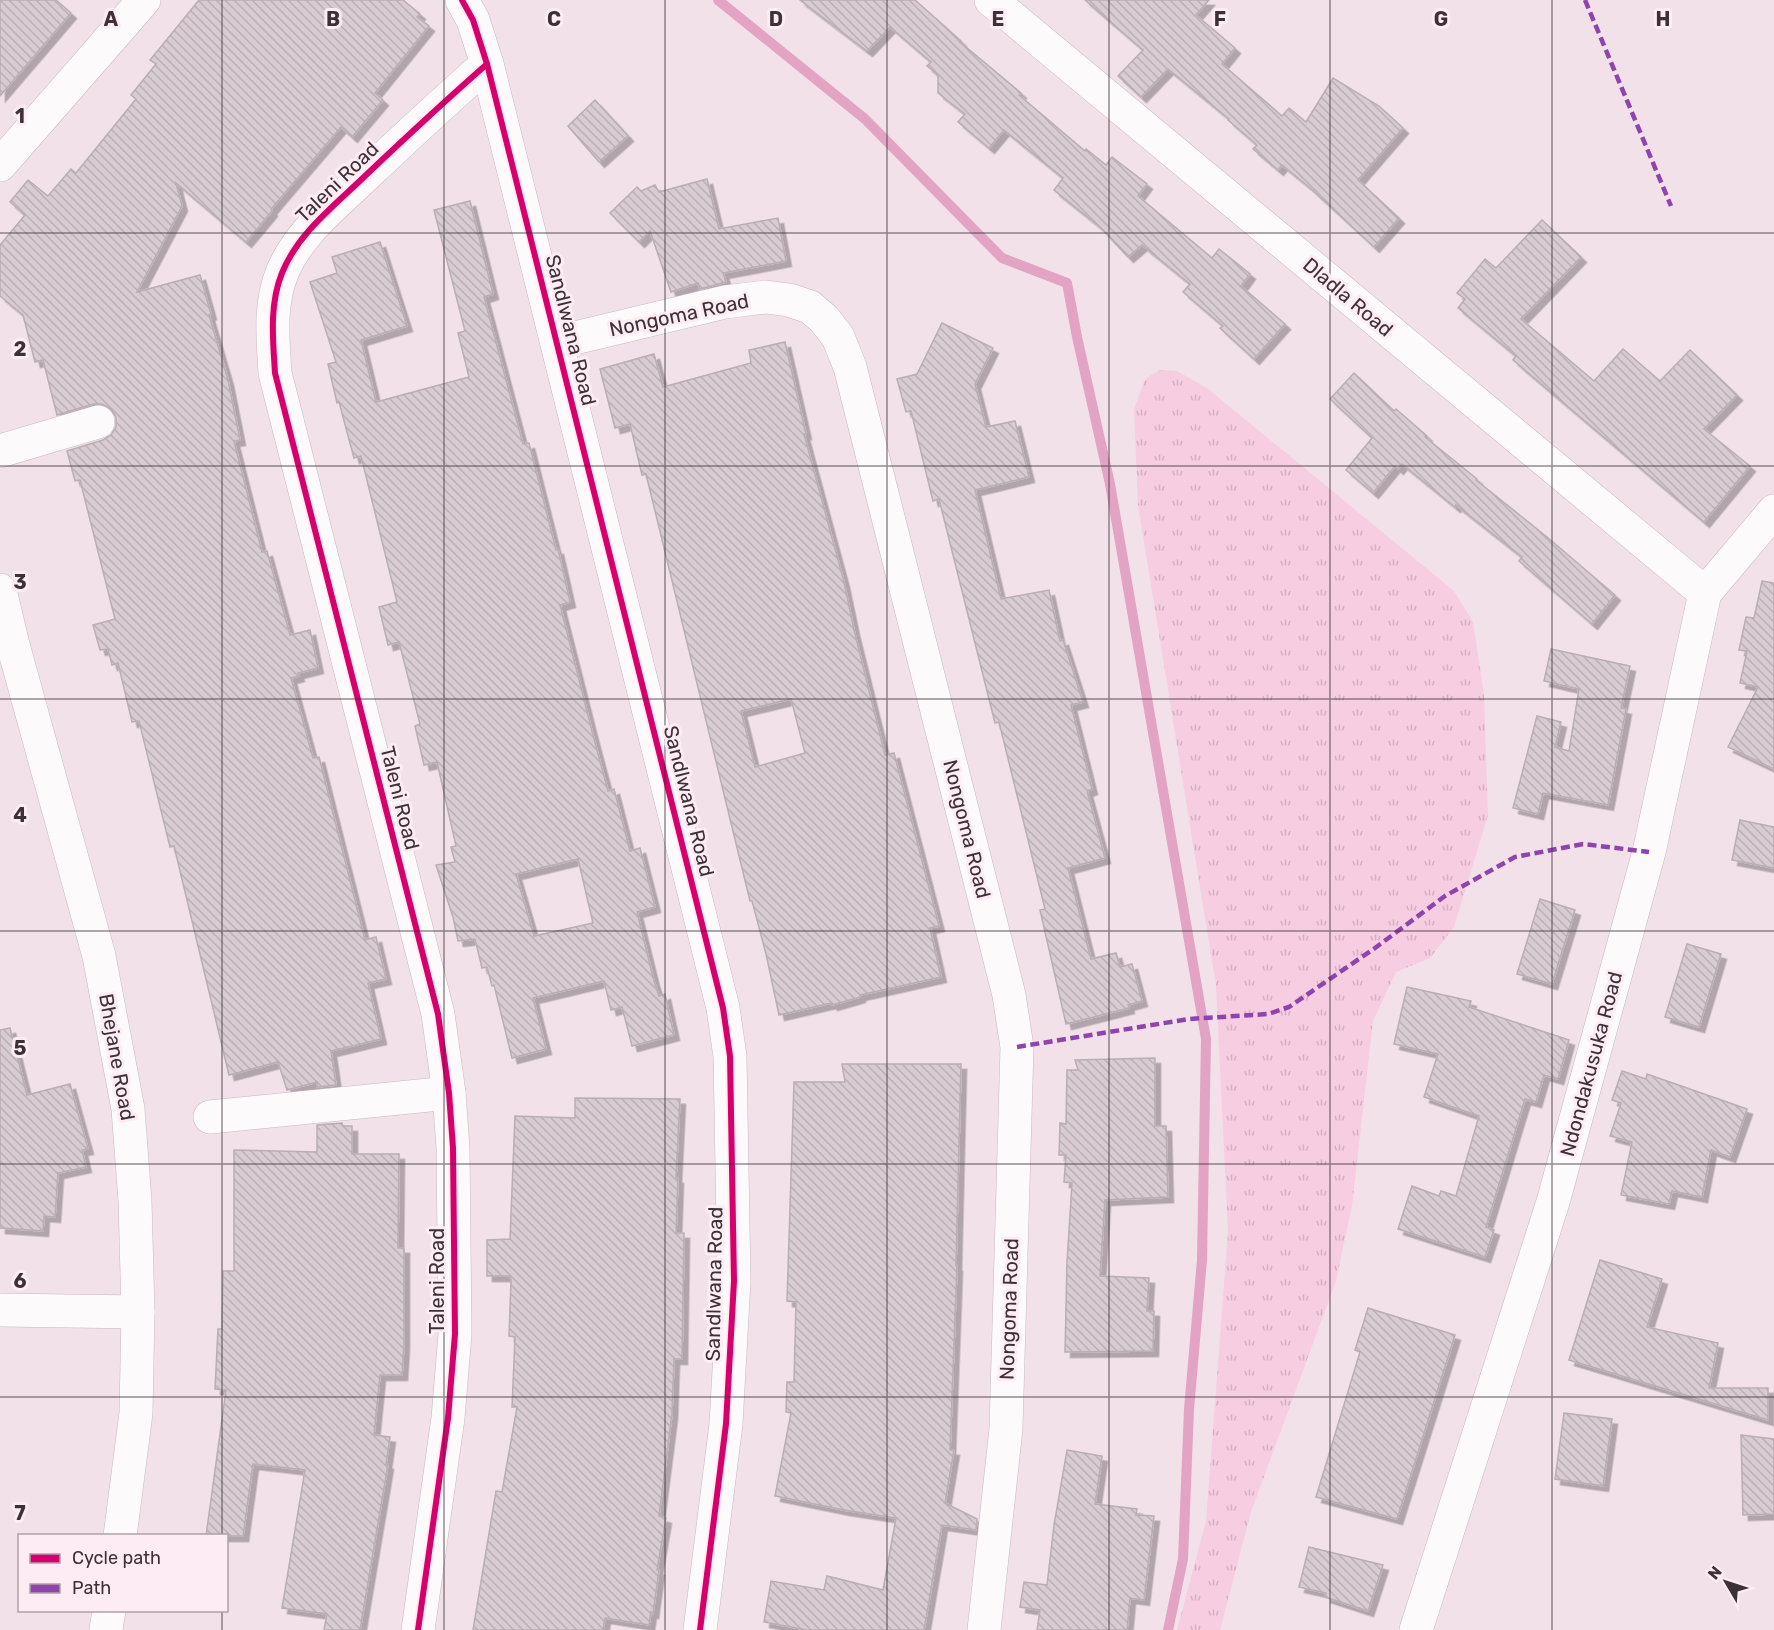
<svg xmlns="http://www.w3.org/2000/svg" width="1774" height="1630" font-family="Rubik,sans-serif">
<defs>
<pattern id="grass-tufts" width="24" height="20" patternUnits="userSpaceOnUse" patternTransform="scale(1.5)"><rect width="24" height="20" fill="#f6cde1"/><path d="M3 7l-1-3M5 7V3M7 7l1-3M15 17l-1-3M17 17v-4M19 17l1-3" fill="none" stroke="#d4b0c2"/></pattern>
<pattern id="building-back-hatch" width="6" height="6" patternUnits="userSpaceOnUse" patternTransform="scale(1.5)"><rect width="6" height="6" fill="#d8ccd2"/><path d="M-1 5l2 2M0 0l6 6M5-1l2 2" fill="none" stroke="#bab0b5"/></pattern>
<filter id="shadow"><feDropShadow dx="5.5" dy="5.5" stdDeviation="0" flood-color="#0004"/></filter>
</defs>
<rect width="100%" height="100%" fill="#f2e1e9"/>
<!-- grass -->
<polygon fill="url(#grass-tufts)" points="1160,370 1177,371 1207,388 1454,591 1473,622 1484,695 1488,815 1454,927 1430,958 1396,972 1373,1021 1352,1206 1336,1281 1251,1512 1220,1630 1177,1630 1206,1521 1228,1231 1216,986 1138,505 1134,409 1145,379"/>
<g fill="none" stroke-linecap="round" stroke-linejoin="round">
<!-- stream -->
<polyline stroke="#e3a3c3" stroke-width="10" points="718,0 865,119 1002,258 1067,283 1077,337 1110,484 1206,1039 1202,1260 1189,1409 1183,1559 1168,1630"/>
</g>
<!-- building -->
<g fill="url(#building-back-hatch)" stroke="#baadb4" stroke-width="1.5" fill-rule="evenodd" filter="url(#shadow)">
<polygon points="0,0 56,0 71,13 0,96"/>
<polygon points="199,0 403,0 420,14 417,17 429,26 375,93 383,100 352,137 341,127 271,209 272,211 246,242 176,183 182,206 137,292 200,275 211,314 209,315 228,380 240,440 234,441 262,552 267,551 290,635 310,630 318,668 298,673 299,676 291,678 313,758 319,757 365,940 376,937 386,979 368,983 381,1039 331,1051 336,1085 317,1087 317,1082 287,1090 278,1062 229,1075 174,846 170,847 139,721 132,722 118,663 112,665 108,649 100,650 93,625 115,619 80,480 75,481 67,451 103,440 111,435 116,427 116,417 111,409 102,404 93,404 57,415 43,360 35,362 23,315 0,296 0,245 25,215 10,202 28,180 48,196 71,169 76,173 136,99 131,95 156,64 150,60"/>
<polygon points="800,0 915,0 961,41 960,42 1021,93 1019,95 1085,151 1086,149 1106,165 1112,157 1147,184 1138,196 1212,258 1219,249 1250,274 1241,286 1285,324 1254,359 1220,328 1223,326 1183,292 1190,284 1142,245 1128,257 1100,227 1054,190 1063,178 1004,130 989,148 958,122 965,114 938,93 938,75 927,66 931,62 890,27 867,51"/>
<polygon points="1085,0 1209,0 1196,15 1235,48 1222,64 1282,116 1289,108 1306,122 1333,78 1379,106 1403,128 1358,180 1399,218 1374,247 1309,187 1282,165 1278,170 1253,149 1257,145 1228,120 1229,119 1168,69 1141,97 1118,76 1143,50"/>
<polygon points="595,100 628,136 599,162 568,126"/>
<polygon points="707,179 719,229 778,218 786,261 723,273 726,282 700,289 698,283 671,292 650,231 639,242 610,213 637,187 641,191 655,185 659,192"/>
<path d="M470,201L493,294L484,297L523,444L529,443L556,550L558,549L570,602L560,605L594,739L608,791L614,789L630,851L640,848L655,907L637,912L654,981L659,996L665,994L674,1035L632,1046L622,1007L611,1010L604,981L533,998L546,1049L512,1058L494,985L492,986L487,967L482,968L475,939L458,941L453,917L436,865L455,862L451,847L456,846L437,762L424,765L415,726L420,724L399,642L388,645L379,607L397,602L361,456L354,458L339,402L337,403L328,364L336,362L310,282L337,273L332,257L380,242L407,326L361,340L376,402L469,377L458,333L465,331L434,210ZM578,859L593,923L534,936L516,874Z"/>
<polygon points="1542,220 1581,257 1521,319 1594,381 1623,349 1660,381 1690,350 1737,395 1704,429 1750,466 1704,522 1513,360 1516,356 1458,308 1465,299 1457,293 1485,259 1496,268"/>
<polygon points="942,323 993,348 975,384 986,427 1015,421 1029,477 975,490 1001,599 1049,590 1060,641 1063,640 1083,702 1071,705 1092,789 1087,791 1105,858 1068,868 1091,959 1116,953 1120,967 1132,964 1142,1001 1128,1005 1129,1008 1066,1024 1040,910 1045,909 999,722 995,723 939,499 933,501 911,411 906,412 897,379 917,374"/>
<path d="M785,342L806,434H804L844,582L854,630L885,755L894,753L939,926L930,928L941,977L860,995V997L832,1005L831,1003L779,1015L766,954L752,901H750L646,474L642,475L630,424L615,428L600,369L654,354L663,387L751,363L749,350ZM791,699L805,753L755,767L741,711Z"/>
<polygon points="1354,373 1394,411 1396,409 1427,436 1425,437 1477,479 1476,480 1547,537 1615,595 1592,624 1519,561 1522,557 1456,505 1455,507 1402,464 1398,469 1395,466 1373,493 1346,470 1372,438 1330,399"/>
<polygon points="1762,581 1774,583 1774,769 1728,747 1758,687 1740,683 1747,651 1739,650 1746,617 1754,618"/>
<polygon points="1551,649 1630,666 1621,708 1626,709 1608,805 1543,793 1538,814 1513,808 1537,716 1561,722 1555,747 1569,751 1579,689 1544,681"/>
<polygon points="1740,820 1774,827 1774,868 1732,860"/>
<polygon points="1540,899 1575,910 1552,984 1517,974"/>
<polygon points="1687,944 1721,954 1699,1027 1665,1017"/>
<polygon points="1407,987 1471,1001 1469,1007 1569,1040 1558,1079 1544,1075 1536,1102 1525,1099 1486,1227 1494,1230 1485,1257 1398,1229 1412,1186 1439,1196 1441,1191 1456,1196 1479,1116 1424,1097 1438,1054 1394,1044"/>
<polygon points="10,1028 27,1095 70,1084 88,1149 82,1150 86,1167 58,1173 55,1217 44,1216 43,1231 0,1228 0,1030"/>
<polygon points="1155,1058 1155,1126 1166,1126 1168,1197 1105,1200 1100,1276 1149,1278 1147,1311 1154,1311 1153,1351 1065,1352 1067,1262 1072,1183 1064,1182 1066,1155 1059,1155 1060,1123 1066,1124 1067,1070 1078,1070 1075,1060"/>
<polygon points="842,1064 961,1064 956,1266 957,1266 950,1450 954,1450 945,1503 977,1519 976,1530 942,1525 924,1630 807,1630 764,1622 771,1581 824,1590 827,1576 883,1590 896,1518 844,1510 775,1496 791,1413 786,1412 787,1382 794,1382 796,1302 787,1301 794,1082 845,1082"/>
<polygon points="1622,1071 1646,1079 1647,1074 1747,1109 1730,1157 1711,1150 1702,1197 1672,1191 1669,1204 1621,1195 1632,1142 1610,1136 1621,1103 1612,1100"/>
<polygon points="575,1098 680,1099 676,1178 678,1178 676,1233 684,1233 682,1359 674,1359 672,1414 659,1516 666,1518 657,1570 659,1570 653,1613 651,1612 649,1625 605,1618 603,1630 473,1630 496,1491 502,1492 517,1407 512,1407 515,1337 509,1336 511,1280 510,1276 487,1276 487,1240 510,1239 515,1116 575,1118"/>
<polygon points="342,1123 343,1126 352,1126 352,1154 399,1154 398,1248 404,1248 404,1344 402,1375 380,1375 374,1435 390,1437 386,1464 388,1464 360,1630 324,1630 327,1614 282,1608 305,1470 253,1464 243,1536 206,1536 226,1390 215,1389 218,1329 222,1329 223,1271 234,1271 234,1150 317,1152 317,1125"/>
<polygon points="1600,1260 1662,1279 1647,1327 1718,1343 1709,1388 1768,1388 1768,1420 1569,1360"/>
<polygon points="1368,1308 1455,1335 1397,1519 1316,1497 1360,1352 1355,1350"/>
<polygon points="1564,1413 1612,1419 1603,1486 1555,1479"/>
<polygon points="1741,1435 1774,1439 1774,1514 1743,1515"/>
<polygon points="1067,1450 1102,1456 1095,1504 1137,1509 1136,1515 1154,1516 1144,1600 1130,1598 1127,1630 1037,1630 1040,1610 1020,1607 1024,1582 1047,1585 1054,1525"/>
<polygon points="1309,1547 1383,1565 1368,1611 1325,1597 1326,1593 1299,1587"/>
</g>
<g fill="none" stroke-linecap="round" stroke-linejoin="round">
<!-- minor casing -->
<g stroke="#c6b9bf" stroke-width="34">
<g id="minor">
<polyline points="462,0 473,20 487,64 723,1008 730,1056 734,1281 726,1424 700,1630"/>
<polyline points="991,0 1705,593"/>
<polyline points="0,165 144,0"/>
<polyline points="558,342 725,302 766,297 789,300 810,307 824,319 838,337 850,367 1009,995 1017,1047 1006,1429 984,1630"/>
<polyline points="0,451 98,422"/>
<polyline points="0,590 13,645 99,956 128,1109 135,1201 138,1312 136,1413 120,1536"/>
<polyline points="210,1117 449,1093"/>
<polyline points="0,1310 138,1312"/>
<polyline points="106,1630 109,1610"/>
<path d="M418,1630L448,1418L455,1334L453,1148L449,1093L438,1014L275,373C273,340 269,305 282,273C298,233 335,205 365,176C405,138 445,101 487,64"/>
<polyline points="1416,1630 1553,1202 1649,852 1705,593 1774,511"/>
</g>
</g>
<!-- minor -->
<use href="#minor" stroke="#fdfafc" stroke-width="33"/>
<!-- quiet -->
<g stroke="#8e44ad" stroke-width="4.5" stroke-dasharray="9 4.5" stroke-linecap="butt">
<polyline points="1585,0 1671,206"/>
<polyline points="1017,1047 1189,1019 1268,1014 1289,1007 1375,948 1445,896 1515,857 1583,844 1649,852"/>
</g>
<!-- cycleway casing -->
<g stroke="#feecf4" stroke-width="10">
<g id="cycleway">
<polyline points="462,0 473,20 487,64 723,1008 730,1056 734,1281 726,1424 700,1630"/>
<path d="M418,1630L448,1418L455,1334L453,1148L449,1093L438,1014L275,373C273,340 269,305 282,273C298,233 335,205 365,176C405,138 445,101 487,64"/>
</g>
</g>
<!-- cycleway -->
<use href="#cycleway" stroke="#d6006c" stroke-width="6"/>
</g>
<!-- grid -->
<path fill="none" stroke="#3c3136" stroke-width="1.5" stroke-opacity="0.55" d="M222,0V1536M444,0V1630M665,0V1630M887,0V1630M1109,0V1630M1330,0V1630M1552,0V1630M0,233H1774M0,466H1774M0,699H1774M0,931H1774M0,1164H1774M0,1397H1774M222,1610V1630"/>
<g text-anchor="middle" stroke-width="6" stroke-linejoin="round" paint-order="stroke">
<!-- street labels -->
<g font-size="20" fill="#3c3136" stroke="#feecf4">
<text transform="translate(337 182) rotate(-44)" y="7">Taleni Road</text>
<text transform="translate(1348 297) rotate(40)" y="7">Dladla Road</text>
<text transform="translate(679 315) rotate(-12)" y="7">Nongoma Road</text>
<text transform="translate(571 330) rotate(76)" y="7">Sandlwana Road</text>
<text transform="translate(400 798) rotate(76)" y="7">Taleni Road</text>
<text transform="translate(689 801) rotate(76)" y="7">Sandlwana Road</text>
<text transform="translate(967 829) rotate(76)" y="7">Nongoma Road</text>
<text transform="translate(117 1057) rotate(80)" y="7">Bhejane Road</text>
<text transform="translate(1591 1064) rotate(-75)" y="7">Ndondakusuka Road</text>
<text transform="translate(437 1281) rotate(-90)" y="7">Taleni Road</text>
<text transform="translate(714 1284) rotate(-89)" y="7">Sandlwana Road</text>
<text transform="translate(1009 1309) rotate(-88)" y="7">Nongoma Road</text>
</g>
</g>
<g font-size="20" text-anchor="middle" font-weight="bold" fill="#3c3136" stroke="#feecf4" stroke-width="6" stroke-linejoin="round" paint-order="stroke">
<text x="111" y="26">A</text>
<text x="333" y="26">B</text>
<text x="554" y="26">C</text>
<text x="776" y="26">D</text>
<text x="998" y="26">E</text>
<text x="1220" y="26">F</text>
<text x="1441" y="26">G</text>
<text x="1663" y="26">H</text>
<text x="20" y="123">1</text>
<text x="20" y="356">2</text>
<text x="20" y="589">3</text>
<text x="20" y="822">4</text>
<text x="20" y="1055">5</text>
<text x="20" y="1288">6</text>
<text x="20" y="1520">7</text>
</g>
<!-- legend -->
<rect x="18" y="1534" width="210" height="78" fill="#feecf4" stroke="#b0a1a8" stroke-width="1.5"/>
<rect x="30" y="1554" width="30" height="9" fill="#d6006c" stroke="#b0a1a8" stroke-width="1.5"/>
<text x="72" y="1564" font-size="18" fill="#3c3136">Cycle path</text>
<rect x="30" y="1584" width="30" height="9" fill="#8e44ad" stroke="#b0a1a8" stroke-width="1.5"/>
<text x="72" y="1594" font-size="18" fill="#3c3136">Path</text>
<!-- north arrow -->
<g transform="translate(1726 1582) rotate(309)" stroke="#feecf4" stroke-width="4.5" paint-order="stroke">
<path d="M0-4.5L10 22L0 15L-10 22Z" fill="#3c3136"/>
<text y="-9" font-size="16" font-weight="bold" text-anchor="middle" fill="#3c3136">N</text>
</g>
</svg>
